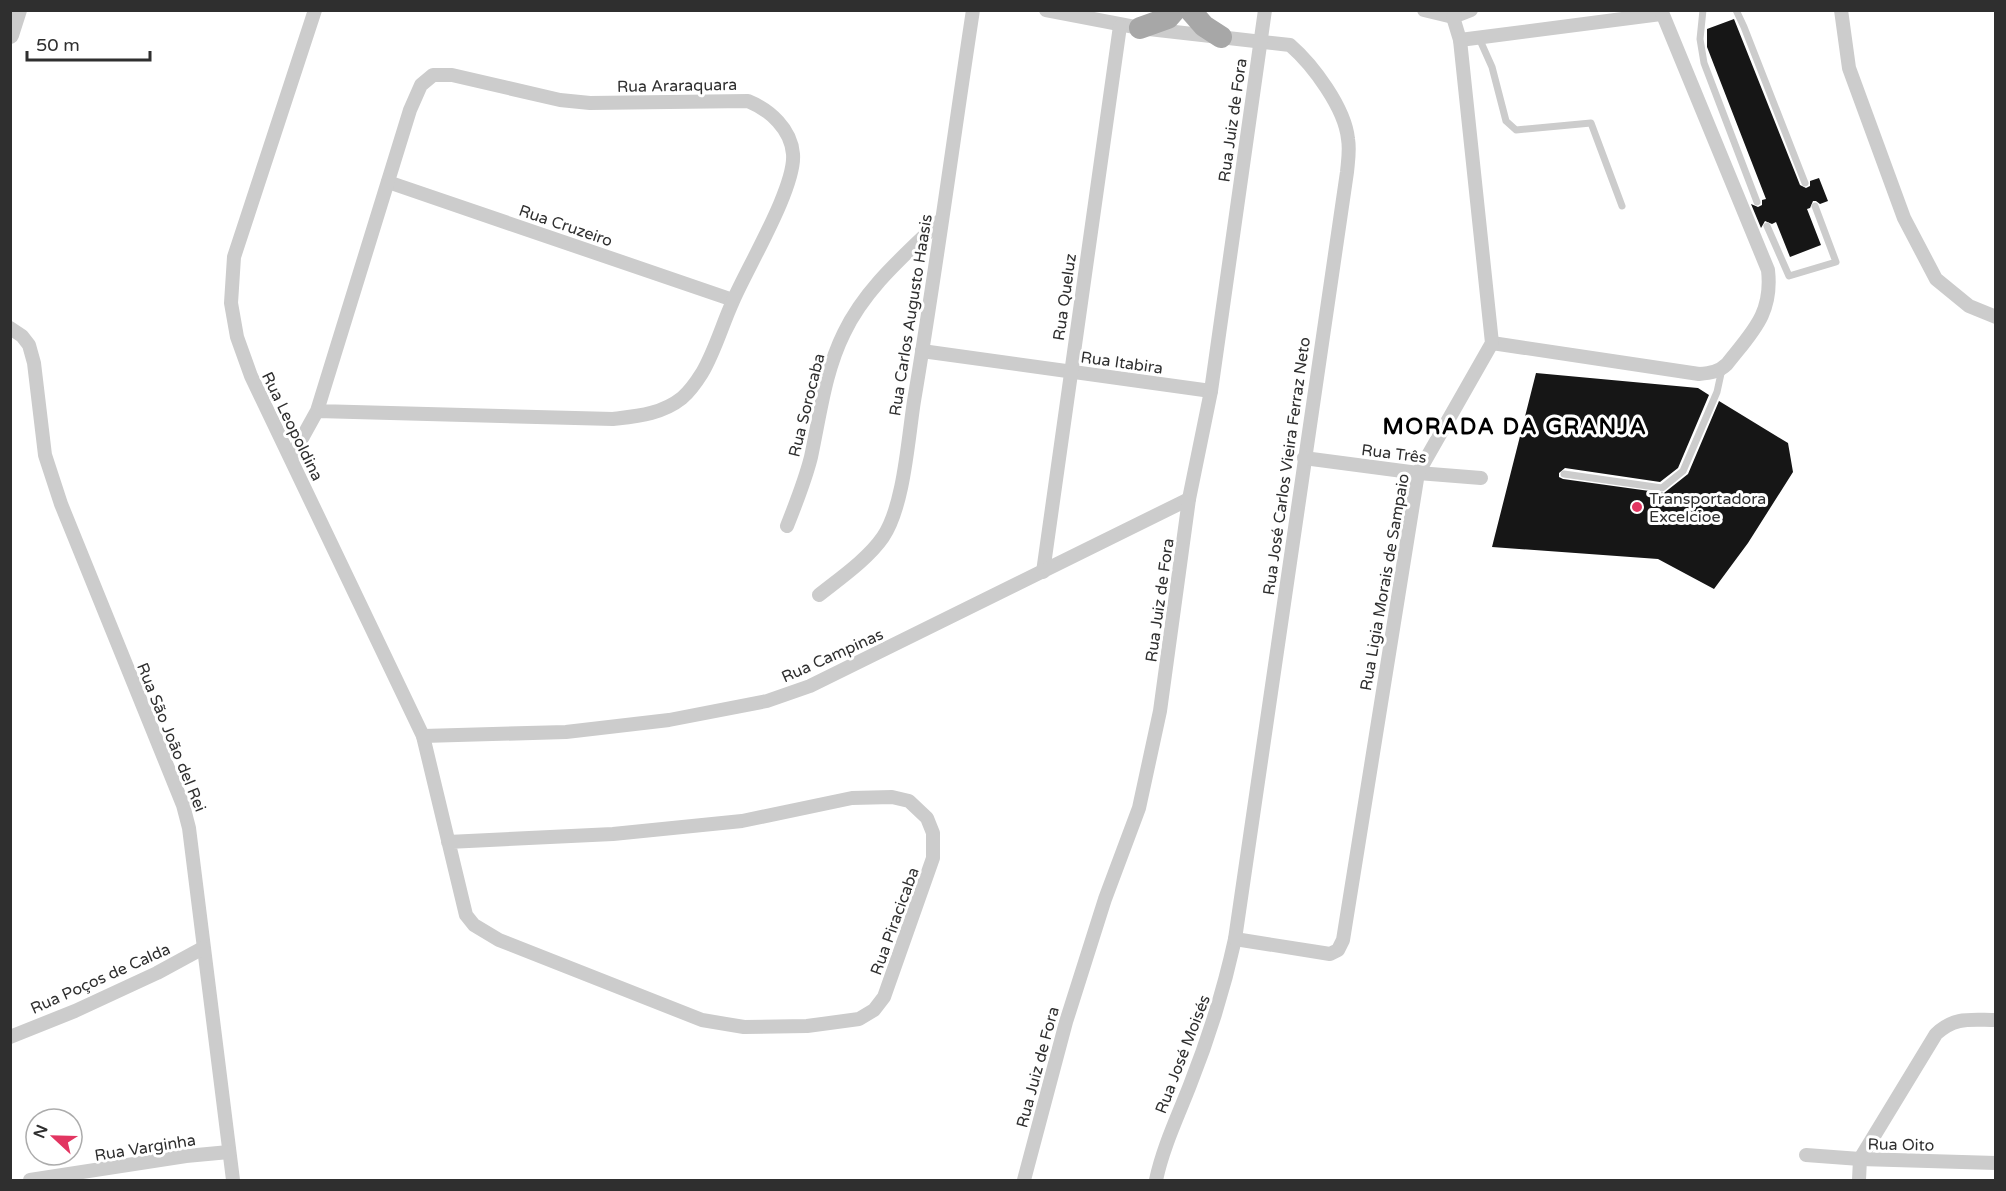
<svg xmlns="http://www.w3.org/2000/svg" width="2006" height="1191" font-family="'Varela Round',sans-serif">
<rect width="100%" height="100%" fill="#fff"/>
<!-- building -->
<g fill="#161616">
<polygon points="1734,19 1800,185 1806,188 1810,186 1810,181 1819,178 1828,201 1820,204 1816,201 1813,201 1810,208 1807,209 1821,245 1790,257 1776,222 1772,224 1765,221 1761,228 1751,204 1758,207 1762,205 1762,200 1766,199 1707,47 1707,29"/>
<polygon points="1536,373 1698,388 1709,395 1678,468 1660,482 1565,468 1559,473 1559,477 1563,479 1664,493 1688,474 1719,401 1788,443 1793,472 1748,543 1714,589 1658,559 1492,547"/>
</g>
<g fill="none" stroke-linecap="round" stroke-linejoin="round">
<!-- service -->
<g stroke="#ccc" stroke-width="7">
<polyline points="1703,10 1700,39 1704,63 1757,202"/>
<polyline points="1736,10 1744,27 1805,183"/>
<polyline points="1479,38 1492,67 1506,121 1516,130 1591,123 1622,206"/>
<polyline points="1767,226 1789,276 1836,262 1815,206"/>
<polyline points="1564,474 1662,488 1683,471 1717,392 1722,369"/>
</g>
<!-- minor -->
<g stroke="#ccc" stroke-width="14">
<polyline points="315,10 234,257 231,303 237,337 251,376 423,736 466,915 474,925 499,940 702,1020 744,1027 807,1026 859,1019 874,1010 884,997 933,858 933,833 927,818 909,801 892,797 852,798 742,821 613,834 448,842"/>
<path d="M1046,10L1140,28L1290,45C1313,65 1345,108 1348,139C1350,150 1348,161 1347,172L1235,939C1224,989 1209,1037 1190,1085C1178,1116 1163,1147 1156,1180"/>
<polyline points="1424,10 1453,17"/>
<polyline points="1841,10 1849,68 1904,218 1936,279 1969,306 1996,317"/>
<polyline points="1453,17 1471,10"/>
<polyline points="1460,40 1661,14"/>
<polyline points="388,182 733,300"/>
<polyline points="10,328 22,336 29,345 34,363 45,455 61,504 183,805 189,828 233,1180"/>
<path d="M1492,343L1699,374C1710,373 1719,372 1727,364C1752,332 1773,314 1768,270L1661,10"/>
<polyline points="922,351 1211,391"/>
<path d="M291,458L317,411L410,110L421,85L433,75H452L560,100L590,103L748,101C770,110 791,129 793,154C796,187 747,268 733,301C722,325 715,351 702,373C697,381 689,392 682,398C662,414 638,416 613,419L317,411"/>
<polyline points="1304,458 1418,473 1481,478"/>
<path d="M787,526C796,503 805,481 811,457C820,415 825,371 844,333C866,287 906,254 942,219"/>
<polyline points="1043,572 1120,26"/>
<path d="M819,595C839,579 868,559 883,537C904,506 908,439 914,401C936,271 953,141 973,10"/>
<polyline points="423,736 566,732 669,720 767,701 810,686 1189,499"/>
<polyline points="1235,939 1330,954 1338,950 1343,940 1418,473 1492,343 1460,40 1453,17"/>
<polyline points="10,1037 75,1011 157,973 203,948"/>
<polyline points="1806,1155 1860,1159 1996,1163"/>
<polyline points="30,1180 186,1156 229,1152"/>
<polyline points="1024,1180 1066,1022 1105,899 1139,808 1160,711 1189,499 1211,391 1265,10"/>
<path d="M1859,1180L1860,1159L1936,1034C1955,1016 1971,1020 1996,1020"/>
</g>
<!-- tertiary -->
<polyline stroke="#ccc" stroke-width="18" points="10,35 18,10"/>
<!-- primary -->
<g stroke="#a7a7a7" stroke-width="22">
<polyline points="1190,10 1204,26 1221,37"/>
<polyline points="1140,28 1168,18 1175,10"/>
</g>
</g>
<!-- markers -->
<circle fill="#e23561" stroke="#fff" stroke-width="2" cx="1637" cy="507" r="6"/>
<g text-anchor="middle" stroke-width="6" stroke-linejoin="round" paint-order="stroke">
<!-- street labels -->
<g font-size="16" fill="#2f2f2f" stroke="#fff">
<text transform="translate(677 85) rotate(-1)" y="6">Rua Araraquara</text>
<text transform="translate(1232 120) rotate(-82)" y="6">Rua Juiz de Fora</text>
<text transform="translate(566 225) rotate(19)" y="6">Rua Cruzeiro</text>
<text transform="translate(1064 297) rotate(-82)" y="6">Rua Queluz</text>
<text transform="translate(910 315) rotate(-81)" y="6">Rua Carlos Augusto Haasis</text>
<text transform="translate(1122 362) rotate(8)" y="6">Rua Itabira</text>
<text transform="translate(806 405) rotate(-76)" y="6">Rua Sorocaba</text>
<text transform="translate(293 426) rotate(64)" y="6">Rua Leopoldina</text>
<text transform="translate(1394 453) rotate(7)" y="6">Rua Três</text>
<text transform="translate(1286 466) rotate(-82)" y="6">Rua José Carlos Vieira Ferraz Neto</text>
<text transform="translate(1384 582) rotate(-80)" y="6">Rua Ligia Morais de Sampaio</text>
<text transform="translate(1159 600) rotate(-82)" y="6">Rua Juiz de Fora</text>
<text transform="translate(832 655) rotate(-24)" y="6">Rua Campinas</text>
<text transform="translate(172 737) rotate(68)" y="6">Rua São João del Rei</text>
<text transform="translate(894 921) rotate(-70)" y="6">Rua Piracicaba</text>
<text transform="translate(100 978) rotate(-24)" y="6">Rua Poços de Calda</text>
<text transform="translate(1182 1054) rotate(-69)" y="6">Rua José Moisés</text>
<text transform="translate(1037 1067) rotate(-75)" y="6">Rua Juiz de Fora</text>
<text transform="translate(1901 1144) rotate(1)" y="6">Rua Oito</text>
<text transform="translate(145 1147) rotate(-9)" y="6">Rua Varginha</text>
</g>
<!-- poi labels -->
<g font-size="16" fill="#2f2f2f" stroke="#fff" text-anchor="start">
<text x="1649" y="504">Transportadora<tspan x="1649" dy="18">Excelcioe</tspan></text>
</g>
<!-- district labels -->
<g font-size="22" font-weight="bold" letter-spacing="1.5" fill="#000" stroke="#fff">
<text x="1515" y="434">MORADA DA GRANJA</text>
</g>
</g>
<!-- border -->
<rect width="2006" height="1191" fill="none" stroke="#2f2f2f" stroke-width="24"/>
<!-- north arrow -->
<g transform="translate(54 1137) rotate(292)"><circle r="28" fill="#ffffff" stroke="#acacac" stroke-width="1.5"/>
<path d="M0-4.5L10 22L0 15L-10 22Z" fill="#e23561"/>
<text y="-9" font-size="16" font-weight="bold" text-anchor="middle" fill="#2f2f2f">N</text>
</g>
<!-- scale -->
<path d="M27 51v9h123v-9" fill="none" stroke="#2f2f2f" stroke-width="3"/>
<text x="36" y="51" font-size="18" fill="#2f2f2f" stroke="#ffffff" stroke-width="4.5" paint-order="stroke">50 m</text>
</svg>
